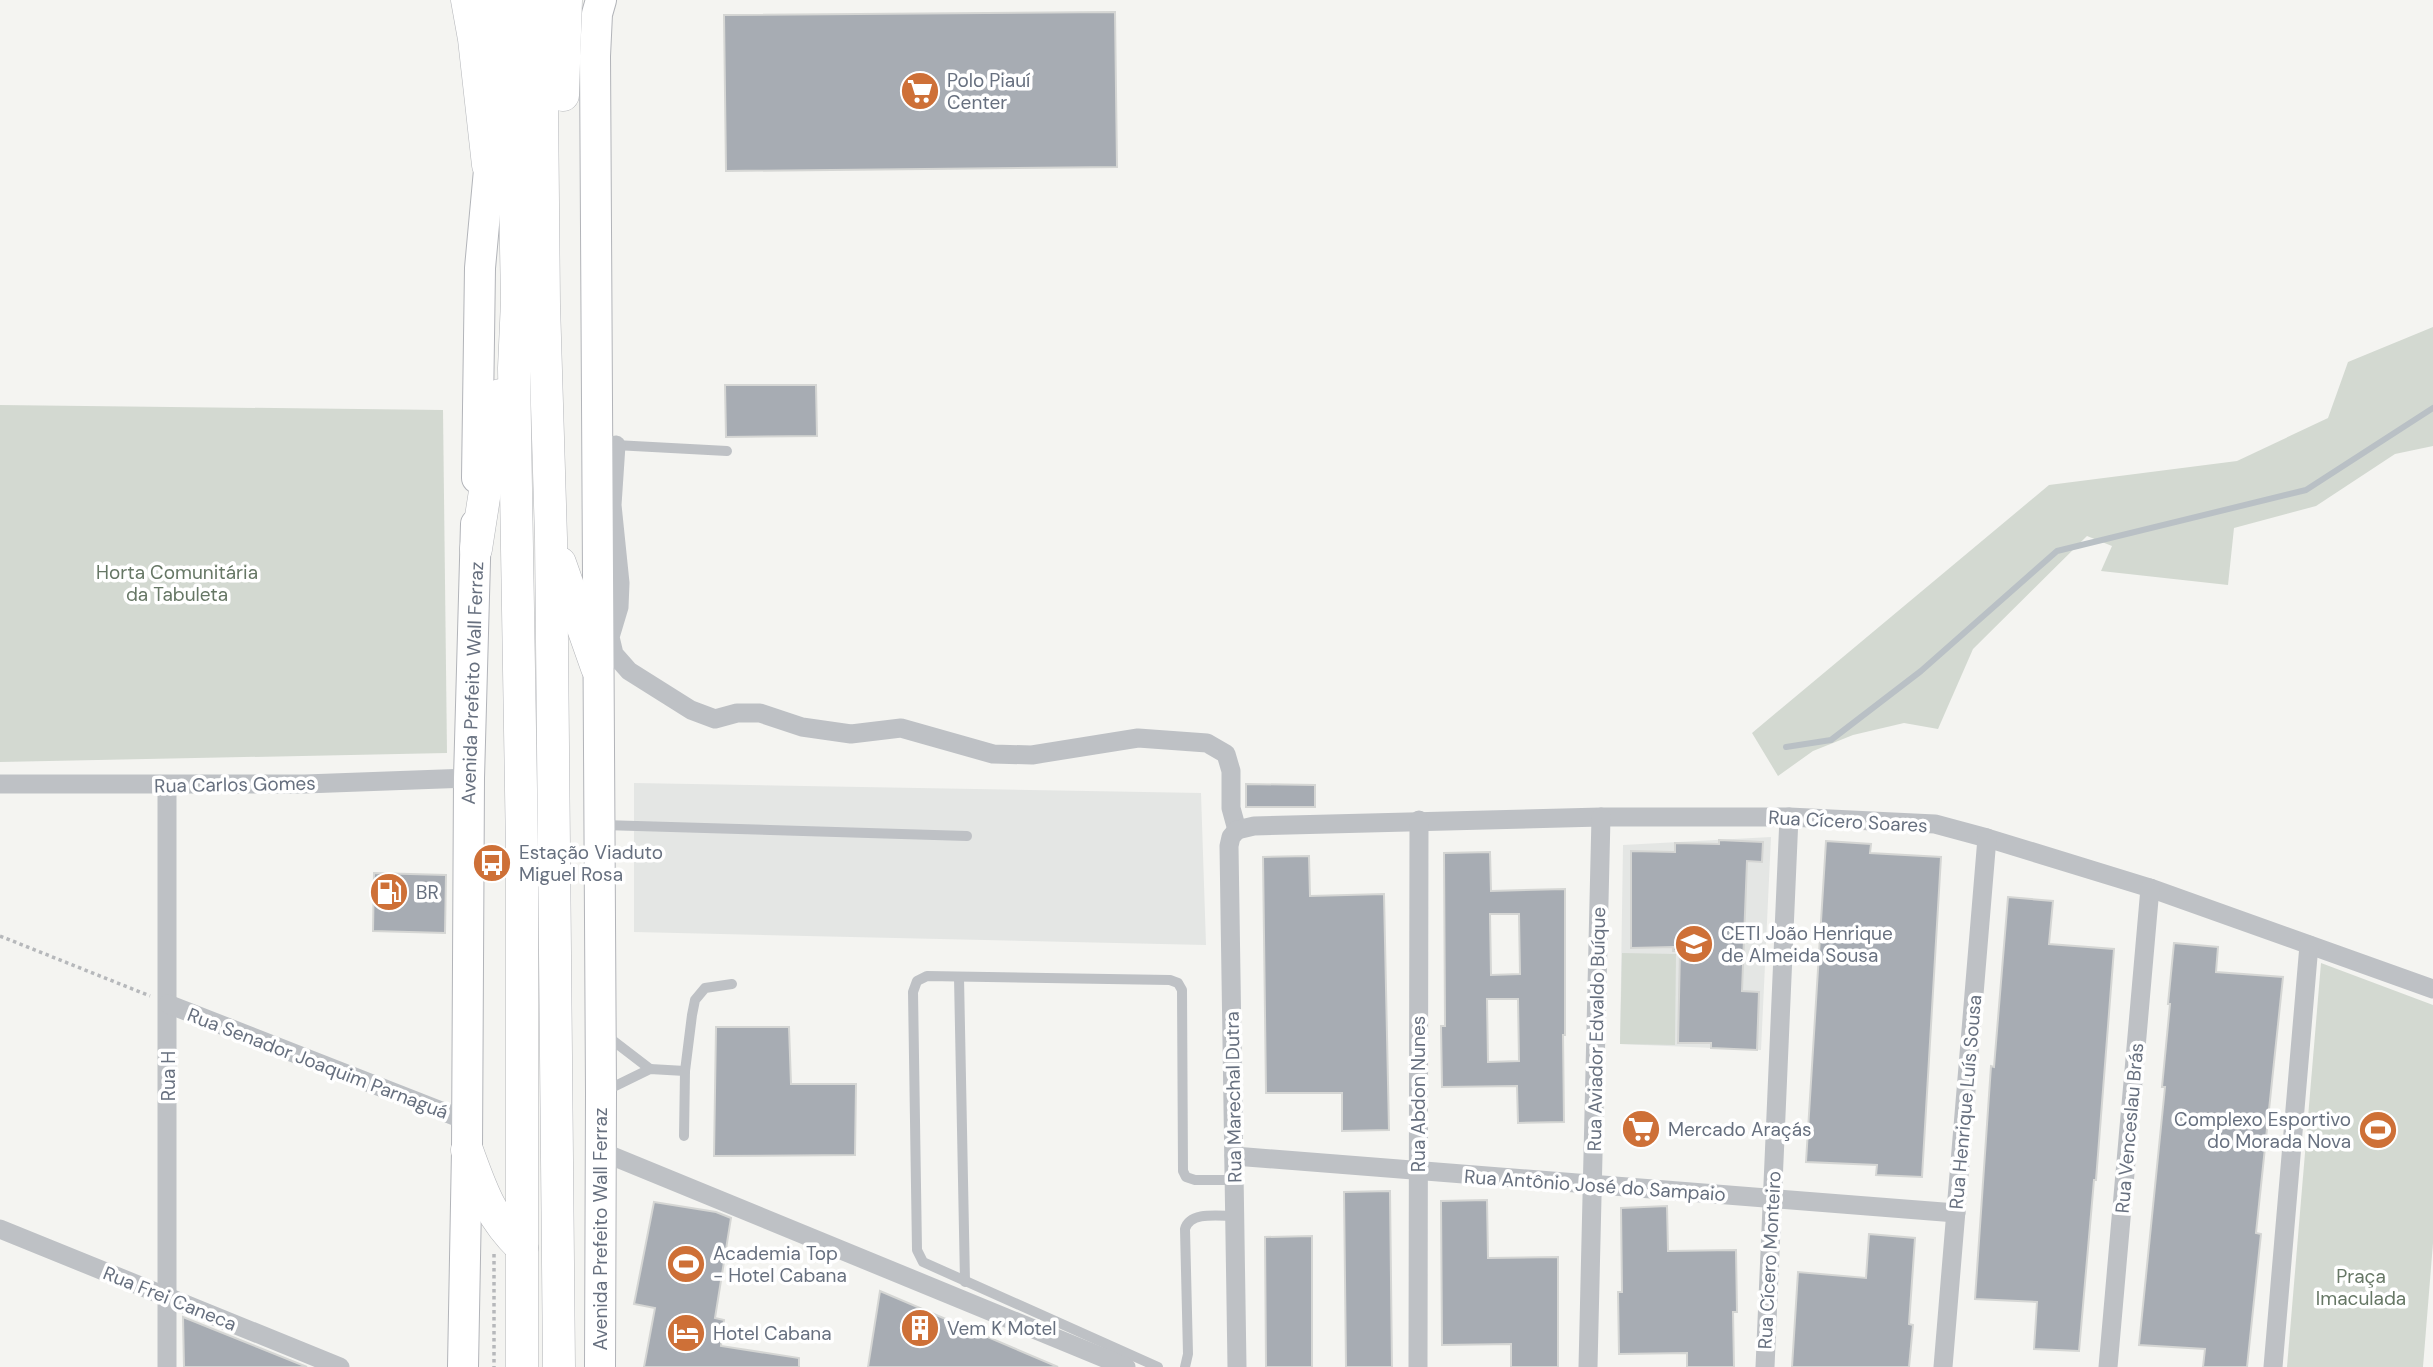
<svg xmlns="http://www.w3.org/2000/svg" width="2433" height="1367" font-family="'DM Sans',sans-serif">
<rect width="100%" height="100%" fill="#f4f4f1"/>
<!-- built -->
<g fill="#e4e6e4">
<polygon points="634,783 1201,793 1206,945 634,932"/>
<polygon points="1771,837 1761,1050 1620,1044 1623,845"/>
</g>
<!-- green -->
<g fill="#d3d9d1">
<polygon points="2433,327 2433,446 2395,454 2316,506 2234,528 2228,585 2101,571 2112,546 2087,536 1973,649 1938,729 1904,723 1853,735 1813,751 1778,776 1752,733 2049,485 2237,461 2328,418 2348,362"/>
<polygon points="0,405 443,410 447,753 0,762"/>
<polygon points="1622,953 1676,954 1675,1045 1620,1044"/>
<polygon points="2321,963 2433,1005 2433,1243 2423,1367 2287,1367"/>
</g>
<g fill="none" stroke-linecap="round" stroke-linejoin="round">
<!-- stream -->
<polyline stroke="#b9c0c5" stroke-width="6" points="1786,747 1831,740 1921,671 2057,551 2306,490 2433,408"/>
</g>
<!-- building -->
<g fill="#a7acb3" stroke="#d5d6d4" stroke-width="2" fill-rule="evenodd">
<polygon points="1115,12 1117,167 726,171 724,15"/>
<polygon points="725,385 816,385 817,436 726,437"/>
<polygon points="1246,784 1315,785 1315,807 1246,807"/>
<polygon points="1719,840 1763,842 1762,862 1747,861 1742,991 1759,992 1757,1050 1711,1048 1711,1043 1678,1043 1680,951 1673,951 1673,947 1631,948 1631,851 1675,852 1675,843 1719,844"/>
<polygon points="1826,841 1871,844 1870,853 1941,857 1922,1177 1876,1175 1877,1165 1806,1162"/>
<path d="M1490,852L1491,891L1565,889V1035H1563L1564,1122L1518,1123L1517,1086L1442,1087L1441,1026H1445L1444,853ZM1490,914H1519L1520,974L1491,975ZM1487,999H1518L1519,1061L1488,1062Z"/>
<polygon points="1309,856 1310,896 1384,894 1389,1130 1342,1131 1342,1093 1266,1093 1263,857"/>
<polygon points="374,873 446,875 445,933 373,931"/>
<polygon points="2008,897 2053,901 2049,944 2114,949 2096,1180 2094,1180 2079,1351 2034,1349 2037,1302 1975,1299 1991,1066 1994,1067"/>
<polygon points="2174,943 2218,947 2216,972 2283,977 2256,1233 2261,1234 2247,1367 2203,1367 2205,1349 2139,1345 2165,1087 2162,1087 2170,1004 2168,1004"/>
<polygon points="716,1027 789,1027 791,1084 856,1084 855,1155 714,1156"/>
<polygon points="1390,1191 1392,1367 1346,1367 1344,1192"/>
<polygon points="1487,1200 1488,1258 1558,1257 1558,1367 1511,1367 1511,1344 1442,1345 1441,1201"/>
<polygon points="654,1202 716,1212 731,1218 715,1318 724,1320 721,1346 799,1358 799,1367 644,1367 655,1308 634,1304"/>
<polygon points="1667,1206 1668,1251 1736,1250 1737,1312 1733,1312 1734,1367 1687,1367 1687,1353 1619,1354 1618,1292 1622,1292 1621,1208"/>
<polygon points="1869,1234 1915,1238 1909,1324 1913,1325 1909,1367 1792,1367 1798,1272 1866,1278"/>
<polygon points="1312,1236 1312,1367 1266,1367 1265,1237"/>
<polygon points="880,1291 1058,1367 868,1367"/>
<polygon points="183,1317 307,1367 184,1367"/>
</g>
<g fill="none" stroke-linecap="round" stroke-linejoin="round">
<!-- primary casing -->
<g stroke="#b2b4b9" stroke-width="32">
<g id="primary">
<polyline points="477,478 480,268 496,94 495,14 493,0"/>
<polyline points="463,1367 467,1150 469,778 476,524"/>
<polyline points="600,1367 601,1093 595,56 597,14 601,0"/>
</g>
</g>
<!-- trunk casing -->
<g stroke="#b3b5b9" stroke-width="33">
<g id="trunk">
<polyline points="467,0 474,39 488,165"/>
<polyline points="520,0 515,192 517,301 514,368 522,850 522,1367"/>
<polyline points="541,0 544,304 551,538 559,1367"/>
<polyline points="563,95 566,0"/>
<polyline points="476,549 500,395"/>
<polyline points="560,563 597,668"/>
<path d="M467,1150C482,1191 490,1217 522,1248"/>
</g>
</g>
<!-- path -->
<g stroke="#b6b8bb" stroke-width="3.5" stroke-dasharray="3.5 3.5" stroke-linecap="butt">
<polyline points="0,936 150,996"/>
<polyline points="494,1254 494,1367"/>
</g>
<!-- service -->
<g stroke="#bec1c5" stroke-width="10">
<polyline points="615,445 727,451"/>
<polyline points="603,825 967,836"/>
<polyline points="959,977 965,1282"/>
<polyline points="607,1036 650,1069"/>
<polyline points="605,1091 650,1069 685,1071"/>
<polyline points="684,1136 685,1071 692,1015 695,1000 705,988 732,984"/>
<polyline points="1158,1367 923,1262 917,1250 913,992 917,981 927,976 1170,980 1178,983 1182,990 1183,1171 1186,1177 1195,1180 1234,1180"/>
<path d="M1185,1367L1188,1354L1185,1229C1190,1211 1219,1216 1235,1216"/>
</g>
<!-- minor -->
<g stroke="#bec1c5" stroke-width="19">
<polyline points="616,445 612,505 620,583 619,607 610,637 614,654 629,671 691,710 715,719 737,713 760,713 802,727 851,734 901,728 993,754 1032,755 1138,738 1207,743 1226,754 1231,771 1231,808 1237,830"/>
<polyline points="0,784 305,784 469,778"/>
<polyline points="167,785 167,1367"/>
<polyline points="1237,830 1254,826 1601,817 1789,817 1935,824 1987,838 2150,888 2433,989"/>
<polyline points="168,1004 467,1121"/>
<polyline points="600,1151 1126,1367"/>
<polyline points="1234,1156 1956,1213"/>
<polyline points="0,1229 340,1367"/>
<polyline points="1237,1367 1229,846 1231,837 1237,830"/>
<polyline points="1418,1367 1419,820"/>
<polyline points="1588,1367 1601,817"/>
<polyline points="1765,1367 1789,817"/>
<polyline points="1943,1367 1987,838"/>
<polyline points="2108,1367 2150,888"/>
<polyline points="2273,1367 2309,945"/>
</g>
<!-- primary -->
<use href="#primary" stroke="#fff" stroke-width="30"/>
<!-- trunk -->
<use href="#trunk" stroke="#fff" stroke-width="32"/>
</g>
<!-- icons -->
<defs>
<g id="supermarket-disc" transform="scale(2.0125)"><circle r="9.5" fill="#ce7037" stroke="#fff"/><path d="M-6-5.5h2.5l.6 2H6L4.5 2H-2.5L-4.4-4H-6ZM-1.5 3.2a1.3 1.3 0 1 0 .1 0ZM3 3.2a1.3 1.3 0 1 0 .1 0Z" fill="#fff"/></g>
<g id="bus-disc" transform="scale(2.0125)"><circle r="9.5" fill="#ce7037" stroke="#fff"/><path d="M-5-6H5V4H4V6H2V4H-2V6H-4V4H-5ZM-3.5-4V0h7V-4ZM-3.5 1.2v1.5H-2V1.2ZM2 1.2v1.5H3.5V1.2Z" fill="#fff"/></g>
<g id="fuel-disc" transform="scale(2.0125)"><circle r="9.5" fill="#ce7037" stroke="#fff"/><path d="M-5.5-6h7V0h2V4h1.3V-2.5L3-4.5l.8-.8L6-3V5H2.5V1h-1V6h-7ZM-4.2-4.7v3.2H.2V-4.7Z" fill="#fff"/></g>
<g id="school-disc" transform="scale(2.0125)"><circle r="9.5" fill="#ce7037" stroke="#fff"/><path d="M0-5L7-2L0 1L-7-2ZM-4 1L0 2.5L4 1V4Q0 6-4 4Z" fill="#fff"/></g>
<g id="stadium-disc" transform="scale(2.0125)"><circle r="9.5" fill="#ce7037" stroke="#fff"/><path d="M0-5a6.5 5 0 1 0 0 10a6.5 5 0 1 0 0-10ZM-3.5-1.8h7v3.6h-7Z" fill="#fff"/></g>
<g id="building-disc" transform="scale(2.0125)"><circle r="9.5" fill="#ce7037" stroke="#fff"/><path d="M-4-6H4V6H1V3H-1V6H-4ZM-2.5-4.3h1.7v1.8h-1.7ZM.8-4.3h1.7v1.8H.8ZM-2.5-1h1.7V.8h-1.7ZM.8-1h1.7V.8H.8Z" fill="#fff"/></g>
<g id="hotel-disc" transform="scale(2.0125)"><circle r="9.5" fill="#ce7037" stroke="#fff"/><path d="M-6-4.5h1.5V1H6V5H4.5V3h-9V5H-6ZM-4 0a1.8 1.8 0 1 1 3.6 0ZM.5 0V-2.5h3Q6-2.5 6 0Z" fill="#fff"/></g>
</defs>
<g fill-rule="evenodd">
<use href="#supermarket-disc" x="920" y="91"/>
<use href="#bus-disc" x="492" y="863"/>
<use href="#fuel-disc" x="389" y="892"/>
<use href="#school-disc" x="1694" y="944"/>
<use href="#supermarket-disc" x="1641" y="1129"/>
<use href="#stadium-disc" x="2378" y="1130"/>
<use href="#stadium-disc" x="686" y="1264"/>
<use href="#building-disc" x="920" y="1328"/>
<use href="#hotel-disc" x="686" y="1333"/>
</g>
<g text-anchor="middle" stroke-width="7" stroke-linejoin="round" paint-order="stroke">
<!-- poi labels -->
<g font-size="19" fill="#67707f" stroke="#fff" text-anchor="start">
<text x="947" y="87">Polo Piauí<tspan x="947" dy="22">Center</tspan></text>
<text x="519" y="859">Estação Viaduto<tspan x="519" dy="22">Miguel Rosa</tspan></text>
<text x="416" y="899">BR</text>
<text x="1721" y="940">CETI João Henrique<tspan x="1721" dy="22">de Almeida Sousa</tspan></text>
<text x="2351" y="1126" text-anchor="end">Complexo Esportivo<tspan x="2351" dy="22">do Morada Nova</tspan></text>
<text x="1668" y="1136">Mercado Araçás</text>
<text x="713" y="1260">Academia Top<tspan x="713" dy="22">- Hotel Cabana</tspan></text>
<text x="947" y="1335">Vem K Motel</text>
<text x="713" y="1340">Hotel Cabana</text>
</g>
<!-- park labels -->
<g font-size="19" fill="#667765" stroke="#fff">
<text x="177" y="579">Horta Comunitária<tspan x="177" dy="22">da Tabuleta</tspan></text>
<text x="2361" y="1283">Praça<tspan x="2361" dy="22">Imaculada</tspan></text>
</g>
<!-- street labels -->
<g font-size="19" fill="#67707f" stroke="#fff">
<text transform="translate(472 683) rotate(-88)" y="7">Avenida Prefeito Wall Ferraz</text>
<text transform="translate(235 784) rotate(-1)" y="7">Rua Carlos Gomes</text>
<text transform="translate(1848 821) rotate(3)" y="7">Rua Cícero Soares</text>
<text transform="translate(1596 1029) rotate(-89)" y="7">Rua Aviador Edvaldo Buíque</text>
<text transform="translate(318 1063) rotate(21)" y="7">Rua Senador Joaquim Parnaguá</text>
<text transform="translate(168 1076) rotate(-90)" y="7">Rua H</text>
<text transform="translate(1418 1094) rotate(-90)" y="7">Rua Abdon Nunes</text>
<text transform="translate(1233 1097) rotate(-91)" y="7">Rua Marechal Dutra</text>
<text transform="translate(1965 1102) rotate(-85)" y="7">Rua Henrique Luís Sousa</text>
<text transform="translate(2129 1128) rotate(-85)" y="7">Rua Venceslau Brás</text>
<text transform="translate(1595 1185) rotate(4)" y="7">Rua Antônio José do Sampaio</text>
<text transform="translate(600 1229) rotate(-90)" y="7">Avenida Prefeito Wall Ferraz</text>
<text transform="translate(1769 1260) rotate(-87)" y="7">Rua Cícero Monteiro</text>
<text transform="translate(170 1298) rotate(22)" y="7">Rua Frei Caneca</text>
</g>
</g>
</svg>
